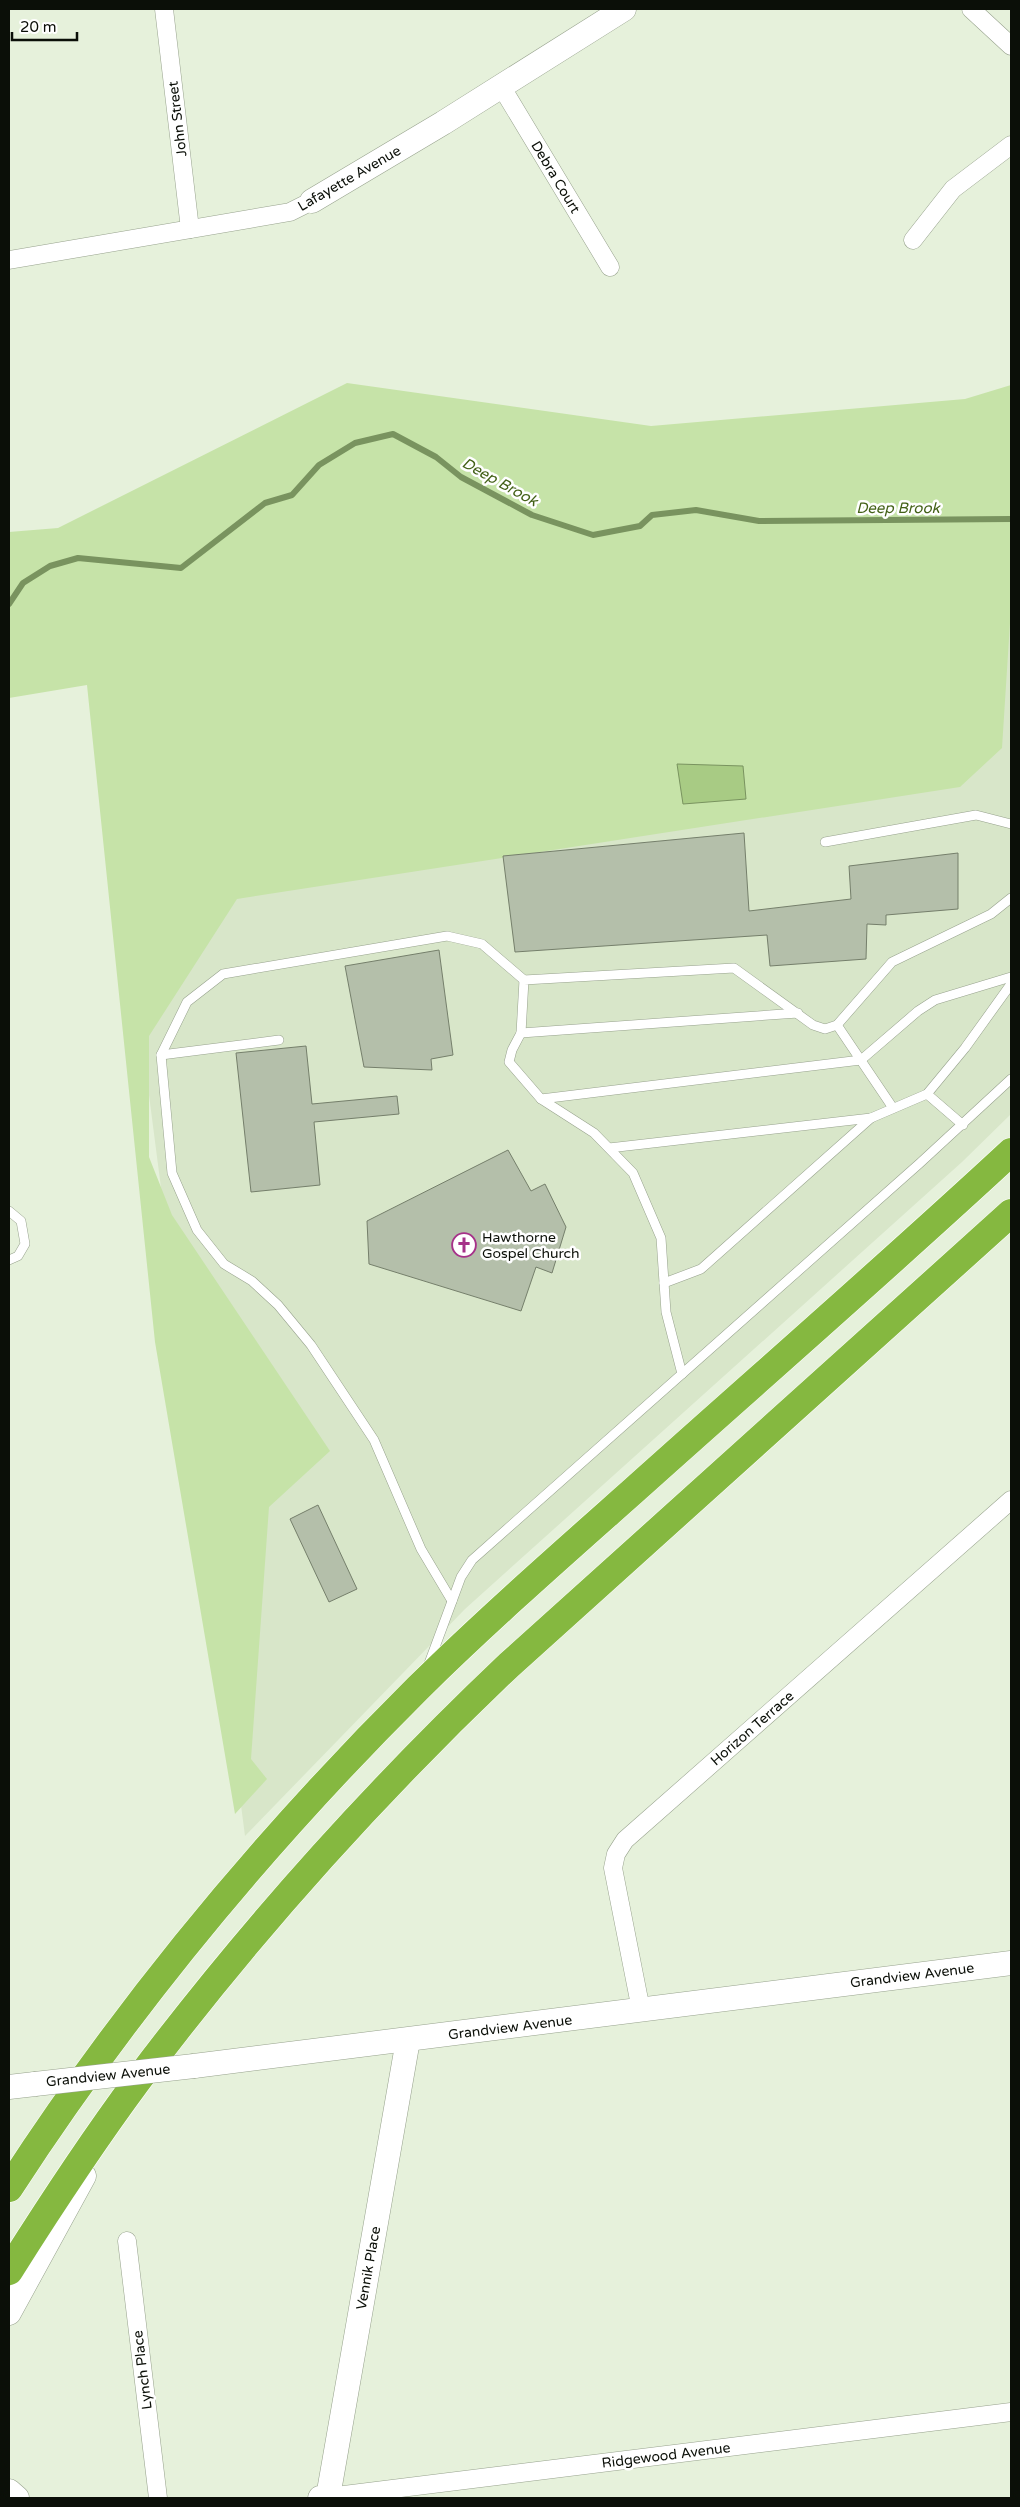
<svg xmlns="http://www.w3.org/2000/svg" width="1020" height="2507" font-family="'Varela Round',sans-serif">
<rect width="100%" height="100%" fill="#e6f1db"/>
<!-- built -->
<polygon fill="#d8e6c9" points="1011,498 1011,1114 962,1162 465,1609 245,1836 96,686"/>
<!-- green -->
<polygon fill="#c6e3a8" points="347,383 651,426 965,399 1011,385 1011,607 1002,748 960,787 237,899 149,1036 149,1157 172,1215 330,1451 269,1507 251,1759 267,1779 235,1814 155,1342 87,685 9,698 9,532 58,528"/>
<!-- water -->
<polygon fill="#a8cb84" stroke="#79935f" points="677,764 743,766 746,799 683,804"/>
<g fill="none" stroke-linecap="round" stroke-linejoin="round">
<!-- stream -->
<polyline stroke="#79935f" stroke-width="6" points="9,604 23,583 50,566 78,558 181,568 265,503 292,495 319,465 355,443 393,434 436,457 461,477 532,515 593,535 640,526 652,515 696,510 759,521 1011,519"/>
</g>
<!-- building -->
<g fill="#b4bfaa" stroke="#757f6b">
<polygon points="744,833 749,911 851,899 849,866 958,853 958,909 886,915 886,925 867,924 866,959 770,966 767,935 515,952 503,856"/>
<polygon points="439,950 453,1055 431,1059 432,1070 364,1067 345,966"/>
<polygon points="306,1046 312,1104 397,1096 399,1114 314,1122 320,1185 251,1192 236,1053"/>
<polygon points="508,1150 531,1191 545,1184 566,1227 552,1273 536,1267 521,1311 369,1264 367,1221"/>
<polygon points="318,1505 357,1589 329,1602 290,1519"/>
</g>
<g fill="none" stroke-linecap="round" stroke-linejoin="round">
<!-- lane casing -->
<g stroke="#97a28d" stroke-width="10">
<g id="lane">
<polyline points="825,842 976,815 1011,824"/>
<polyline points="837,1025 893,1108"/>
<polyline points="521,1033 798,1013"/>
<polyline points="161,1055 279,1040"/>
<polyline points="927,1094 963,1125"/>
<polyline points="541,1099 861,1060 918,1011 935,1000 1011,977"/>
<polyline points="609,1148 871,1118"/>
<polyline points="9,1211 21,1221 25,1244 18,1256 9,1260"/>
<polyline points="664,1283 701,1269 871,1118 927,1094 965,1048 1011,984"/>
<polyline points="682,1374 666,1312 661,1238 633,1173 594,1133 541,1099 509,1062 512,1050 521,1033 524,980 734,968 813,1025 825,1029 837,1025 892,962 991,914 1011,898"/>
<polyline points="452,1601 421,1549 374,1440 311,1345 278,1305 252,1281 224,1264 197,1230 172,1173 161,1055 187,1002 223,974 447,936 482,944 524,980"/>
<polyline points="428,1666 461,1577 472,1560 920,1163 1011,1079"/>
</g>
</g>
<!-- street casing -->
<g stroke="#97a28d" stroke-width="19">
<g id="street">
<polyline points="164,9 190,229"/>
<polyline points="971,9 1011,46"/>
<polyline points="501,86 610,267"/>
<polyline points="913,240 953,189 1011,145"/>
<polyline points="9,260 290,212 312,201"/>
<polyline points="641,2010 613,1868 616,1854 625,1840 1011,1500"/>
<polyline points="127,2241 158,2498"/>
<polyline points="328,2497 1011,2412"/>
</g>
</g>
<!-- secondary casing -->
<g stroke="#97a28d" stroke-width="25">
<g id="secondary">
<polyline points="312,201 443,123 624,9"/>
<polyline points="194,2066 1011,1963"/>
<polyline points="9,2087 35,2084"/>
<polyline points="9,2313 84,2176"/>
<polyline points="9,2491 17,2498"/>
<polyline points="320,2498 328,2497 408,2040"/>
</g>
</g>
<!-- highway casing -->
<g stroke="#fff" stroke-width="29">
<g id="highway">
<path d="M9,2188C126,2008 265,1840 418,1688C487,1620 560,1556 632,1492C759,1378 887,1267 1011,1152"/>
<path d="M9,2271C50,2206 92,2142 138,2080C250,1931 374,1793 509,1665L1011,1213"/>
</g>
</g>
<!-- lane -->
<use href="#lane" stroke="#fff" stroke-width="9"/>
<!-- street -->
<use href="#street" stroke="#fff" stroke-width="18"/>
<!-- secondary -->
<use href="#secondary" stroke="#fff" stroke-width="24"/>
<!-- highway -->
<use href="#highway" stroke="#85b840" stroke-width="28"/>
<!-- secondary-bridge casing -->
<g stroke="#97a28d" stroke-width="25" stroke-linecap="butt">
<polyline id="secondary-bridge" points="35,2084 194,2066"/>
</g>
<!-- secondary-bridge -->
<use href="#secondary-bridge" stroke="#fff" stroke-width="24"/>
</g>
<!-- icons -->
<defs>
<g id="church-ring" transform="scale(1.25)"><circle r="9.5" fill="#fff" stroke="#a63189" stroke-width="1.5"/><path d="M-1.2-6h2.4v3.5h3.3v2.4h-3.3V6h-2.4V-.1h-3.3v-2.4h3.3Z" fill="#a63189"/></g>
</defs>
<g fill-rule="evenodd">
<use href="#church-ring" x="464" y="1245"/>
</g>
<g text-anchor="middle" stroke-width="5" stroke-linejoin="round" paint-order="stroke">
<!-- street labels -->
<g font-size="14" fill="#0b0f08" stroke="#fff">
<text transform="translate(177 119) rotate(-97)" y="5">John Street</text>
<text transform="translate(556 177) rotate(59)" y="5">Debra Court</text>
<text transform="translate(349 178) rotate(-30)" y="5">Lafayette Avenue</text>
<text transform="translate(752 1728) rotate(-41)" y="5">Horizon Terrace</text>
<text transform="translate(912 1975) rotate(-7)" y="5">Grandview Avenue</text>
<text transform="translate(510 2027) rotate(-7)" y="5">Grandview Avenue</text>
<text transform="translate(108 2075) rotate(-6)" y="5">Grandview Avenue</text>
<text transform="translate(368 2268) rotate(-80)" y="5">Vennik Place</text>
<text transform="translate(142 2370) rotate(-97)" y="5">Lynch Place</text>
<text transform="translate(666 2455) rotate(-7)" y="5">Ridgewood Avenue</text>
</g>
<!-- poi labels -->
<g font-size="14" fill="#0b0f08" stroke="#fff" text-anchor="start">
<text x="482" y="1242">Hawthorne<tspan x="482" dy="16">Gospel Church</tspan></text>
</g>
<!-- water labels -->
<g font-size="15" font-style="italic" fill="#436117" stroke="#fff">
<text transform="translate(500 482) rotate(29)" y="5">Deep Brook</text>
<text x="898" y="513">Deep Brook</text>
</g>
</g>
<!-- border -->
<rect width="1020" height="2507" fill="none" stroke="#0b0f08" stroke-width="20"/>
<!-- scale -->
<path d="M12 32v8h65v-8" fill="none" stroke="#0b0f08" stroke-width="2.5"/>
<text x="20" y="32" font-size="15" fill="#0b0f08" stroke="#ffffff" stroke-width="4" paint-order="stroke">20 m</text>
</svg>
